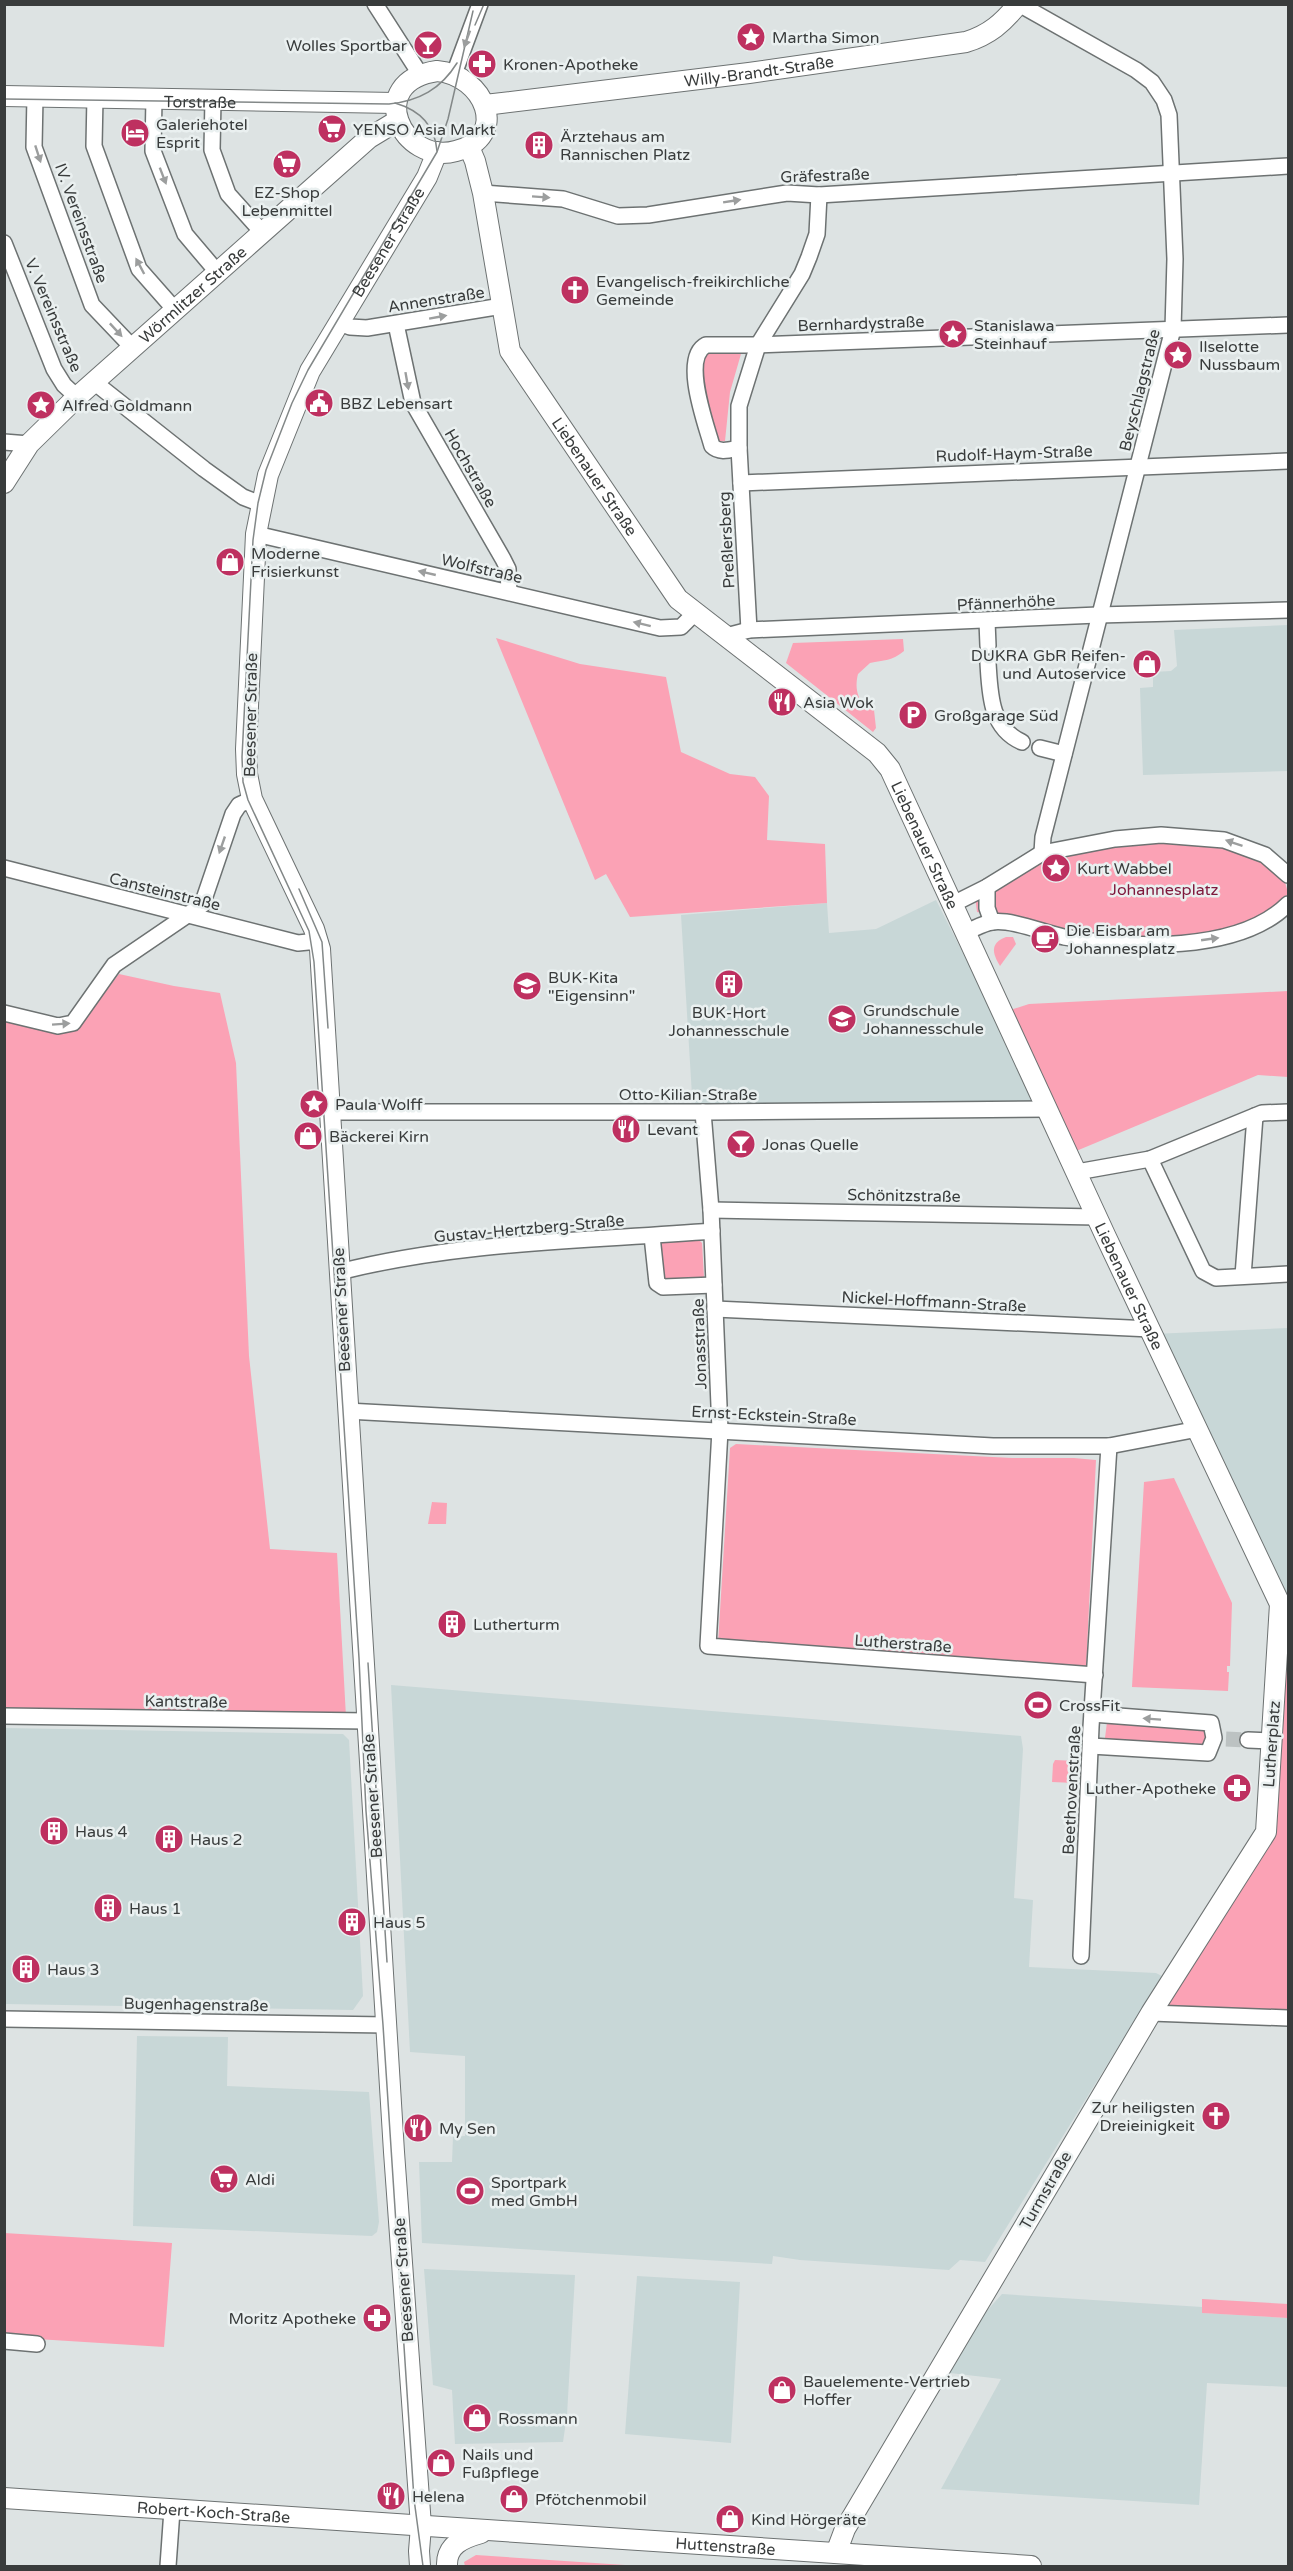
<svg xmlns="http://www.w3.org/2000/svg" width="1293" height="2571" font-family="'Varela Round',sans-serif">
<rect width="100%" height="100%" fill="#dde3e3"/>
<!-- built -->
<g fill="#c8d7d7">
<polygon points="1288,625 1288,771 1143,775 1140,688 1153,687 1153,672 1171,671 1177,666 1174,630"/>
<polygon points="936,900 1040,1105 693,1112 681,915 827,903 829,933 876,929"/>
<polygon points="1288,1328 1288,1631 1278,1631 1280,1604 1153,1334"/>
<polygon points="391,1685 1021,1736 1023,1749 1014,1898 1033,1900 1029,1967 1156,1973 1162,1976 985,2262 960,2260 949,2270 800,2260 773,2256 772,2264 422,2243 419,2162 452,2162 453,2137 465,2136 465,2056 410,2052"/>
<polygon points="5,1728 343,1734 349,1740 363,1996 353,2010 5,2004"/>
<polygon points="137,2036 228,2037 227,2086 369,2092 379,2222 377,2232 372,2236 133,2226"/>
<polygon points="424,2269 575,2275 567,2415 563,2442 455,2444 452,2390 433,2385"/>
<polygon points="637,2276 740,2282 731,2443 625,2434"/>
<polygon points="1002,2294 1202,2307 1202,2313 1288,2318 1288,2387 1207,2383 1199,2505 941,2489 1001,2379 933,2371"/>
</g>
<!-- green -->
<g fill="#fba2b5">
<polygon points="743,347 730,392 725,441 717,442 708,414 698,365 712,348"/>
<polygon points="496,638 580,664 666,677 681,752 730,774 755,777 769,796 767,840 825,844 827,903 630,917 606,874 595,880"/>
<path d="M903,639L904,651C892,661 884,660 870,663L858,674C854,689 858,705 874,710L876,728L873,732L786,663L793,643Z"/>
<polygon points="1162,839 1220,845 1282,871 1288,893 1282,903 1260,919 1206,934 1166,937 1090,935 977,912 975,897 1042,853"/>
<path d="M1006,937H1013L1016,944L1000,966C992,953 990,943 1006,937Z"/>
<polygon points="119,974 174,986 220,993 236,1063 249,1356 270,1549 337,1553 346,1717 5,1709 5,1021 75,1030"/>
<polygon points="1288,991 1288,1077 1258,1075 1069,1154 1004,1012 1029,1004"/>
<polygon points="699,1240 702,1243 704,1277 701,1281 663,1282 658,1242"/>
<polygon points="736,1444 1012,1458 1074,1458 1096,1460 1086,1670 718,1644 730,1448"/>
<polygon points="1174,1478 1232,1603 1230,1666 1227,1666 1227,1672 1229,1672 1228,1691 1132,1687 1144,1482"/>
<polygon points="432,1502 447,1503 446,1524 428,1524"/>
<polygon points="1278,1631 1288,1631 1288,2018 1151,2013 1266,1832"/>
<polygon points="1107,1722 1207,1728 1207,1746 1107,1742 1105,1738"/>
<polygon points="1055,1760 1077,1761 1075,1783 1052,1782 1053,1764"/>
<polygon points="4,2233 172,2243 164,2347 5,2337"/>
<polygon points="1202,2299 1288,2304 1288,2318 1202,2313"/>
<polygon points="476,2555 625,2565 625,2566 465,2566 464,2562"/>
</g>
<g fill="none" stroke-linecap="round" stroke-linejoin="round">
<!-- street-tunnel -->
<polyline stroke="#bcc2c2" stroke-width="15" stroke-dasharray="15 8" stroke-linecap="butt" points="1226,1739 1248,1740"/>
<!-- street casing -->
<g stroke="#6d7272" stroke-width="18">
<g id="street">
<polyline points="375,4 420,74"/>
<polyline points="1019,4 1136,70 1152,82 1164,100 1169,115 1175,259 1173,329 1043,837 1042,853"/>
<polyline points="454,74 480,4"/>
<polyline points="35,96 34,147 92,305 132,347"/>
<polyline points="95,97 94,146 139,269 176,311"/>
<polyline points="154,98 153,151 185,234 218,273"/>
<polyline points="213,99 212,150 228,194 263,233"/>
<polyline points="483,193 563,199 618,216 648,215 787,193 819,195 1288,166"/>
<polyline points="4,243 54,369 64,385 77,397"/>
<polyline points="340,323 350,327 367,328 502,306"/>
<polyline points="396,324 413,403 503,559 508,569 509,592"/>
<polyline points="94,382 204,469 243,497 261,504"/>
<polyline points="4,442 29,444"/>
<path d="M739,448C729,450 719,453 712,446C706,424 681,358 706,345H758L1288,325"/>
<polyline points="741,483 1288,461"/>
<polyline points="256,534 660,628 681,627 694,614"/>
<polyline points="987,621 988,646"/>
<polyline points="749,630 739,448 739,406 758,345 802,274 809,257 817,234 819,195"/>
<polyline points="726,636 749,630 1098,615 1288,610"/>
<path d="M988,663C990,694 990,728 1022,742"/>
<polyline points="1040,748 1064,754"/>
<polyline points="4,868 298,943 318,941"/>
<polyline points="987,887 987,908 992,922"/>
<polyline points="953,904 987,887 1042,853 1115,839 1161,835 1224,840 1265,855 1288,875"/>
<path d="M966,932C974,929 984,923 992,922C1012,919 1044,933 1064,937C1129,948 1238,954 1288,904"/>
<polyline points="4,1013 58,1026 73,1023 114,965 202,905 233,814 239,805 252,799"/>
<polyline points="328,1112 708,1112 1047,1109"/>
<polyline points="703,1112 711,1210 720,1430 708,1646 1095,1675"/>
<polyline points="1150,1159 1203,1271 1216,1278 1288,1274"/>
<polyline points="1077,1172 1150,1159 1262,1113 1288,1112"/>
<polyline points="711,1210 1097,1217"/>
<polyline points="652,1236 657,1283 663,1287 714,1285"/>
<path d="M339,1272C461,1241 588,1241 712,1231"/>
<polyline points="1243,1276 1255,1116"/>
<polyline points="715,1309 1151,1329"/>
<polyline points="347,1411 993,1446 1109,1446 1198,1429"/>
<polyline points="4,1716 367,1721"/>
<polyline points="1248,1740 1271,1741"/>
<polyline points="1091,1746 1208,1753 1214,1738 1211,1723 1092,1714"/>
<polyline points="1081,1956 1091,1727 1109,1446"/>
<polyline points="1151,2013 1288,2018"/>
<polyline points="4,2019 387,2025"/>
<polyline points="4,2341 37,2344"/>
<polyline points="168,2566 172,2510"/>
</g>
</g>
<!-- secondary casing -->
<g stroke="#6d7272" stroke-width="22">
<g id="secondary">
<path d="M437,71C484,75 511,137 456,151C402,166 363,82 437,71Z"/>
<polyline points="4,96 395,103"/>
<path id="s1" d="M485,105L749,73L966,42C989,35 1003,23 1018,4"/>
<path id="s2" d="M469,147L475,161L483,193L510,351L678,599L877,753L890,769L1106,1237L1280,1604L1266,1832L1151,2013L845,2529L836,2553"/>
<path id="s3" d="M4,483L29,444L77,397L369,138L397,121"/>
<path id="s4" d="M4,2498L1031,2566"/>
<path id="s5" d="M420,2566L419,2551L421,2526L394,2152L320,949L314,929L252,799L247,774L246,749L256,534L268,475L310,371L427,177L437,152"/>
<path d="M447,2566C446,2545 463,2538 481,2533"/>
</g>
</g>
<!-- street -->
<use href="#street" stroke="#fff" stroke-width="15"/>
<!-- secondary -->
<use href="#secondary" stroke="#fff" stroke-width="20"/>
<!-- tram -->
<g stroke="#838888" stroke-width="1.5">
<polyline points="475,25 484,4"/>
<path id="s6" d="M4,99L389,104C419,101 441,89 457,63"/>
<path d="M395,103C419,110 435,125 437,151"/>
<polyline points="299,889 322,942 328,1028"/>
<polyline points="368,1663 387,1962"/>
<polyline points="423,2566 414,2499 383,2025 366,1811 359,1658 314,962 309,931 248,800 243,782 242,757 253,540 258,503 266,470 292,403 308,370 437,152 448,119 473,11"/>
</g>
</g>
<!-- one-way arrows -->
<defs><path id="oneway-solid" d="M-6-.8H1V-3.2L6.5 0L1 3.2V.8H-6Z" transform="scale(1.5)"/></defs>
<g fill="#9c9e9e">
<use href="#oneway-solid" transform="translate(467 39) rotate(110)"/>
<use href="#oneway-solid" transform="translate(38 154) rotate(72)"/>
<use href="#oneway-solid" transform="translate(163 176) rotate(69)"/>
<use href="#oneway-solid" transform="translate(541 197) rotate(4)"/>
<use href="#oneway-solid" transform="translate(732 201) rotate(-9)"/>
<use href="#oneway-solid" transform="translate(140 266) rotate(-118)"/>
<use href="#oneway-solid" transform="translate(438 317) rotate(-10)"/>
<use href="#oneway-solid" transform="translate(116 330) rotate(47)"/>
<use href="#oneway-solid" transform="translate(407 381) rotate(80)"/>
<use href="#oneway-solid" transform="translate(427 573) rotate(-167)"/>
<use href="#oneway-solid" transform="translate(642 624) rotate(-166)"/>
<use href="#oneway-solid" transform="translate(1234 843) rotate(-161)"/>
<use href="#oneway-solid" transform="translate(222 845) rotate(109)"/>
<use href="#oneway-solid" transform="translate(1210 939) rotate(-8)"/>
<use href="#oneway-solid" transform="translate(61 1024) rotate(-4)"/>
<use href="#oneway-solid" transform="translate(1152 1719) rotate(-176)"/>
</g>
<!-- icons -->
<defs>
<g id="sight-disc" transform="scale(1.5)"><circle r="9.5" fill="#be3060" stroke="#eaf0f0"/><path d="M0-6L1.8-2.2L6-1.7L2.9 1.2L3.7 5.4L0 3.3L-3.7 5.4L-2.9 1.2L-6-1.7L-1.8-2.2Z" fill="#fff"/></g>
<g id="bar-disc" transform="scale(1.5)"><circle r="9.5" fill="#be3060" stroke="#eaf0f0"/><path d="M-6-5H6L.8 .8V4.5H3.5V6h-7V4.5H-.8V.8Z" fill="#fff"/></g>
<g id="pharmacy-disc" transform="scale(1.5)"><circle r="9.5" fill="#be3060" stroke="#eaf0f0"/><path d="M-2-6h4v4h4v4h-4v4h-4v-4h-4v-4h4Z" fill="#fff"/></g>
<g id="supermarket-disc" transform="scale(1.5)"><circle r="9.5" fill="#be3060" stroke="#eaf0f0"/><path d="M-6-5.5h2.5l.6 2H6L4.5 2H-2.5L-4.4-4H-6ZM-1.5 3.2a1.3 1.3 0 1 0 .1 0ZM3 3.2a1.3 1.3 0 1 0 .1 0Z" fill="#fff"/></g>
<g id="hotel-disc" transform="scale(1.5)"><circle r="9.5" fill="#be3060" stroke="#eaf0f0"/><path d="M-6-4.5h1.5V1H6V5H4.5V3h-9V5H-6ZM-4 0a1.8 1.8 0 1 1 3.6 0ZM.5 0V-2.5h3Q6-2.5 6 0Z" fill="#fff"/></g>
<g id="building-disc" transform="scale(1.5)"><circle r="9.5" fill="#be3060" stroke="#eaf0f0"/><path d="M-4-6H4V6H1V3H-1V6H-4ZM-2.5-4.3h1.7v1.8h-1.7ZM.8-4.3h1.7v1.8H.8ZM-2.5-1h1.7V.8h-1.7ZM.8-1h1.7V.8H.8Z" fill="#fff"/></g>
<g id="church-disc" transform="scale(1.5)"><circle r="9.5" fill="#be3060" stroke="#eaf0f0"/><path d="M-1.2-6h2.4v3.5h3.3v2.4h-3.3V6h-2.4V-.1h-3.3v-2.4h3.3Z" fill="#fff"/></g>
<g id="civic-disc" transform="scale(1.5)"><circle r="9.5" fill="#be3060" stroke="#eaf0f0"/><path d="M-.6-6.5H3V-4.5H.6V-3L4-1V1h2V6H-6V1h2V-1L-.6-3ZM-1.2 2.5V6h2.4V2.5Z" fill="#fff"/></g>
<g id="shop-disc" transform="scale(1.5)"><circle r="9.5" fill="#be3060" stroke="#eaf0f0"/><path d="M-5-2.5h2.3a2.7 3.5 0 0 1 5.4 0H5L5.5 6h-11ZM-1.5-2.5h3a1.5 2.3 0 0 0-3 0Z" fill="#fff"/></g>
<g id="restaurant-disc" transform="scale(1.5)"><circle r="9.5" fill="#be3060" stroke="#eaf0f0"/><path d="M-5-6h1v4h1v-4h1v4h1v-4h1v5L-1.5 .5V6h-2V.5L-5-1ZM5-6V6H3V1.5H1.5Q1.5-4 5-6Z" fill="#fff"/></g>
<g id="parking-disc" transform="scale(1.5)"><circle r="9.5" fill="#be3060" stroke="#eaf0f0"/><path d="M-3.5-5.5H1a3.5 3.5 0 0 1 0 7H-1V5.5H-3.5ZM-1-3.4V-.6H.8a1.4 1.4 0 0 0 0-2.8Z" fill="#fff"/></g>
<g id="cafe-disc" transform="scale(1.5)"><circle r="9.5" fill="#be3060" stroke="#eaf0f0"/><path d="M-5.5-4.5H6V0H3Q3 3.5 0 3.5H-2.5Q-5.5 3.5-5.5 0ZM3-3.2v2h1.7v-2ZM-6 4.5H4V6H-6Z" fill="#fff"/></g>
<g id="school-disc" transform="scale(1.5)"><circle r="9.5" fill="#be3060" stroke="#eaf0f0"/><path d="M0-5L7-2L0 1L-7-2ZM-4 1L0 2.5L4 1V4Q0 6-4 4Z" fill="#fff"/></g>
<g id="stadium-disc" transform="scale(1.5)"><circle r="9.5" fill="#be3060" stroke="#eaf0f0"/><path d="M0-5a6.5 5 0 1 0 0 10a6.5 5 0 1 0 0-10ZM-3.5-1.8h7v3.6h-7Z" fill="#fff"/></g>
</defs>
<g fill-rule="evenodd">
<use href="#sight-disc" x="751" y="37"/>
<use href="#bar-disc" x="428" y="45"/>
<use href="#pharmacy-disc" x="482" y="64"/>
<use href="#supermarket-disc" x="332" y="129"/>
<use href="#hotel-disc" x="135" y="133"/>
<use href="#building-disc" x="539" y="145"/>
<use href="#supermarket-disc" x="287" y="164"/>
<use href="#church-disc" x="575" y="290"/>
<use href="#sight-disc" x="953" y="334"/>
<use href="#sight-disc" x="1178" y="355"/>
<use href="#civic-disc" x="319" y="403"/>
<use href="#sight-disc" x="41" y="405"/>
<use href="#shop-disc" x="230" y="562"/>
<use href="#shop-disc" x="1147" y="664"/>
<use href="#restaurant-disc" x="782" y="702"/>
<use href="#parking-disc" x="913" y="715"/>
<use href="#sight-disc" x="1056" y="868"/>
<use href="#cafe-disc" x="1045" y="939"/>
<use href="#building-disc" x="729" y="984"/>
<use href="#school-disc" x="527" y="986"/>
<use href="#school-disc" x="842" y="1019"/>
<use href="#sight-disc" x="314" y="1104"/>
<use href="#restaurant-disc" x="626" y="1129"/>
<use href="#shop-disc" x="308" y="1136"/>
<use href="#bar-disc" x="741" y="1144"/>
<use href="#building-disc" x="452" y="1624"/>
<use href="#stadium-disc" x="1038" y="1705"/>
<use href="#pharmacy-disc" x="1237" y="1788"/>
<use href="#building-disc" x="54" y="1831"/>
<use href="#building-disc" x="169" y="1839"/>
<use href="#building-disc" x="108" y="1908"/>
<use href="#building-disc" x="352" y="1922"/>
<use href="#building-disc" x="26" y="1969"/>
<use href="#church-disc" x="1216" y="2116"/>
<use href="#restaurant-disc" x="418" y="2128"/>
<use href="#supermarket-disc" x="224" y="2179"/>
<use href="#stadium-disc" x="470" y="2191"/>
<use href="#pharmacy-disc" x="377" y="2318"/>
<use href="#shop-disc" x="782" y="2390"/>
<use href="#shop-disc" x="477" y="2418"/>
<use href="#shop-disc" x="441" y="2463"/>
<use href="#restaurant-disc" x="391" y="2496"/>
<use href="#shop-disc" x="514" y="2499"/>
<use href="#shop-disc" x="730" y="2519"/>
</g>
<g text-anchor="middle" stroke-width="5" stroke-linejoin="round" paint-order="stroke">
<!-- poi labels -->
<g font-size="16" fill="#393c3c" stroke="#eaf0f0" text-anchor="start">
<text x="772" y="43">Martha Simon</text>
<text x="407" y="51" text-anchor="end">Wolles Sportbar</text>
<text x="503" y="70">Kronen-Apotheke</text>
<text x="156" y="130">Galeriehotel<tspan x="156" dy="18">Esprit</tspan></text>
<text x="353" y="135">YENSO Asia Markt</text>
<text x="560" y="142">Ärztehaus am<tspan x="560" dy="18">Rannischen Platz</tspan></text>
<text x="287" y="198" text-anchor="middle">EZ-Shop<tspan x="287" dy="18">Lebenmittel</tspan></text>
<text x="596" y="287">Evangelisch-freikirchliche<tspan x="596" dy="18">Gemeinde</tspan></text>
<text x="974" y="331">Stanislawa<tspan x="974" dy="18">Steinhauf</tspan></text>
<text x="1199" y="352">Ilselotte<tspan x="1199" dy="18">Nussbaum</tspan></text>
<text x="340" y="409">BBZ Lebensart</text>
<text x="62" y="411">Alfred Goldmann</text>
<text x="251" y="559">Moderne<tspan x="251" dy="18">Frisierkunst</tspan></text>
<text x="1126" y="661" text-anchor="end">DUKRA GbR Reifen-<tspan x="1126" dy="18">und Autoservice</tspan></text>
<text x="803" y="708">Asia Wok</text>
<text x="934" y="721">Großgarage Süd</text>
<text x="1077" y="874">Kurt Wabbel</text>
<text x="1066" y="936">Die Eisbar am<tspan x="1066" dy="18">Johannesplatz</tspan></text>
<text x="548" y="983">BUK-Kita<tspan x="548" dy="18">"Eigensinn"</tspan></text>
<text x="863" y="1016">Grundschule<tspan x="863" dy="18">Johannesschule</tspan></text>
<text x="729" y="1018" text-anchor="middle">BUK-Hort<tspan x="729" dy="18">Johannesschule</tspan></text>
<text x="335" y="1110">Paula Wolff</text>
<text x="647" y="1135">Levant</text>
<text x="329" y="1142">Bäckerei Kirn</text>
<text x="762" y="1150">Jonas Quelle</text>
<text x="473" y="1630">Lutherturm</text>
<text x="1059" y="1711">CrossFit</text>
<text x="1216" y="1794" text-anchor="end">Luther-Apotheke</text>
<text x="75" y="1837">Haus 4</text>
<text x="190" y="1845">Haus 2</text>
<text x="129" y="1914">Haus 1</text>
<text x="373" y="1928">Haus 5</text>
<text x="47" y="1975">Haus 3</text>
<text x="1195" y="2113" text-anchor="end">Zur heiligsten<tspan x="1195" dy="18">Dreieinigkeit</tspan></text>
<text x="439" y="2134">My Sen</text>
<text x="245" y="2185">Aldi</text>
<text x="491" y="2188">Sportpark<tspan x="491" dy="18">med GmbH</tspan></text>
<text x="356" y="2324" text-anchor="end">Moritz Apotheke</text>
<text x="803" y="2387">Bauelemente-Vertrieb<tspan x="803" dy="18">Hoffer</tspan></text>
<text x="498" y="2424">Rossmann</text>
<text x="462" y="2460">Nails und<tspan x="462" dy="18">Fußpflege</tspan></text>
<text x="412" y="2502">Helena</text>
<text x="535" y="2505">Pfötchenmobil</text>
<text x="751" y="2525">Kind Hörgeräte</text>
</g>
<!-- street labels -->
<g font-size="16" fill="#393c3c" stroke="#eaf0f0">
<text dy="6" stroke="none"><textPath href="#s1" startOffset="276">Willy-Brandt-Straße</textPath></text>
<text dy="6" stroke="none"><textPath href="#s6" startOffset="196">Torstraße</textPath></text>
<text transform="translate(825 175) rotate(-2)" y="6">Gräfestraße</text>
<text transform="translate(82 223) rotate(70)" y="6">IV. Vereinsstraße</text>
<text dy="6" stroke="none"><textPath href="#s5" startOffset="2374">Beesener Straße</textPath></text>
<text dy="6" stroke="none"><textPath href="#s3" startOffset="268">Wörmlitzer Straße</textPath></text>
<text transform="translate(436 299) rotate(-9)" y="6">Annenstraße</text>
<text transform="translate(54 315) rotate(67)" y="6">V. Vereinsstraße</text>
<text transform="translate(861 323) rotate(-2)" y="6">Bernhardystraße</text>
<text transform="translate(1139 390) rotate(-76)" y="6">Beyschlagstraße</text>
<text transform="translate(1014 453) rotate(-2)" y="6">Rudolf-Haym-Straße</text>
<text transform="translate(471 468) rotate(60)" y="6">Hochstraße</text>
<text dy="6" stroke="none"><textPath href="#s2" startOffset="360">Liebenauer Straße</textPath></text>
<text transform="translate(726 540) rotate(-93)" y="6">Preßlersberg</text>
<text transform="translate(482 568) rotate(13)" y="6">Wolfstraße</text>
<text transform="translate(1006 602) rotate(-3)" y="6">Pfännerhöhe</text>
<text transform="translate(250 715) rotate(-89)" y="6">Beesener Straße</text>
<text dy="6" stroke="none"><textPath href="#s2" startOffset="864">Liebenauer Straße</textPath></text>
<text transform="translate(165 891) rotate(14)" y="6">Cansteinstraße</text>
<text x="688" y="1100">Otto-Kilian-Straße</text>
<text transform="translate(904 1195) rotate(1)" y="6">Schönitzstraße</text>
<text transform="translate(529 1228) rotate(-5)" y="6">Gustav-Hertzberg-Straße</text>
<text dy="6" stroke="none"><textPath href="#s2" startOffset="1350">Liebenauer Straße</textPath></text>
<text transform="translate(934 1301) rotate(3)" y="6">Nickel-Hoffmann-Straße</text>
<text transform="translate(341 1310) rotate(-93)" y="6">Beesener Straße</text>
<text transform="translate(699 1344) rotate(-92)" y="6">Jonasstraße</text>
<text transform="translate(774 1415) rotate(3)" y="6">Ernst-Eckstein-Straße</text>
<text transform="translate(903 1643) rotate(4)" y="6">Lutherstraße</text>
<text transform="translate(186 1701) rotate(1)" y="6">Kantstraße</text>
<text transform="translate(1271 1744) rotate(-86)" y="6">Lutherplatz</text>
<text transform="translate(1071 1790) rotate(-87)" y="6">Beethovenstraße</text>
<text transform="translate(372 1796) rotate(-94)" y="6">Beesener Straße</text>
<text transform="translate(196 2004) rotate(1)" y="6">Bugenhagenstraße</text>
<text transform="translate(1045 2190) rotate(-60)" y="6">Turmstraße</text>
<text transform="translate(403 2280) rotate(-94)" y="6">Beesener Straße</text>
<text dy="6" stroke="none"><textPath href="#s4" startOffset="210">Robert-Koch-Straße</textPath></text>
<text dy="6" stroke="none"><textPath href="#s4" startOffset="723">Huttenstraße</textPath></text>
</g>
<!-- park labels -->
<g font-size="16" fill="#7e183c" stroke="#eaf0f0">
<text x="1164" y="895">Johannesplatz</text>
</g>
</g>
<!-- border -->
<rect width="1293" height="2571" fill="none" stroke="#393c3c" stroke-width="12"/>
</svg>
